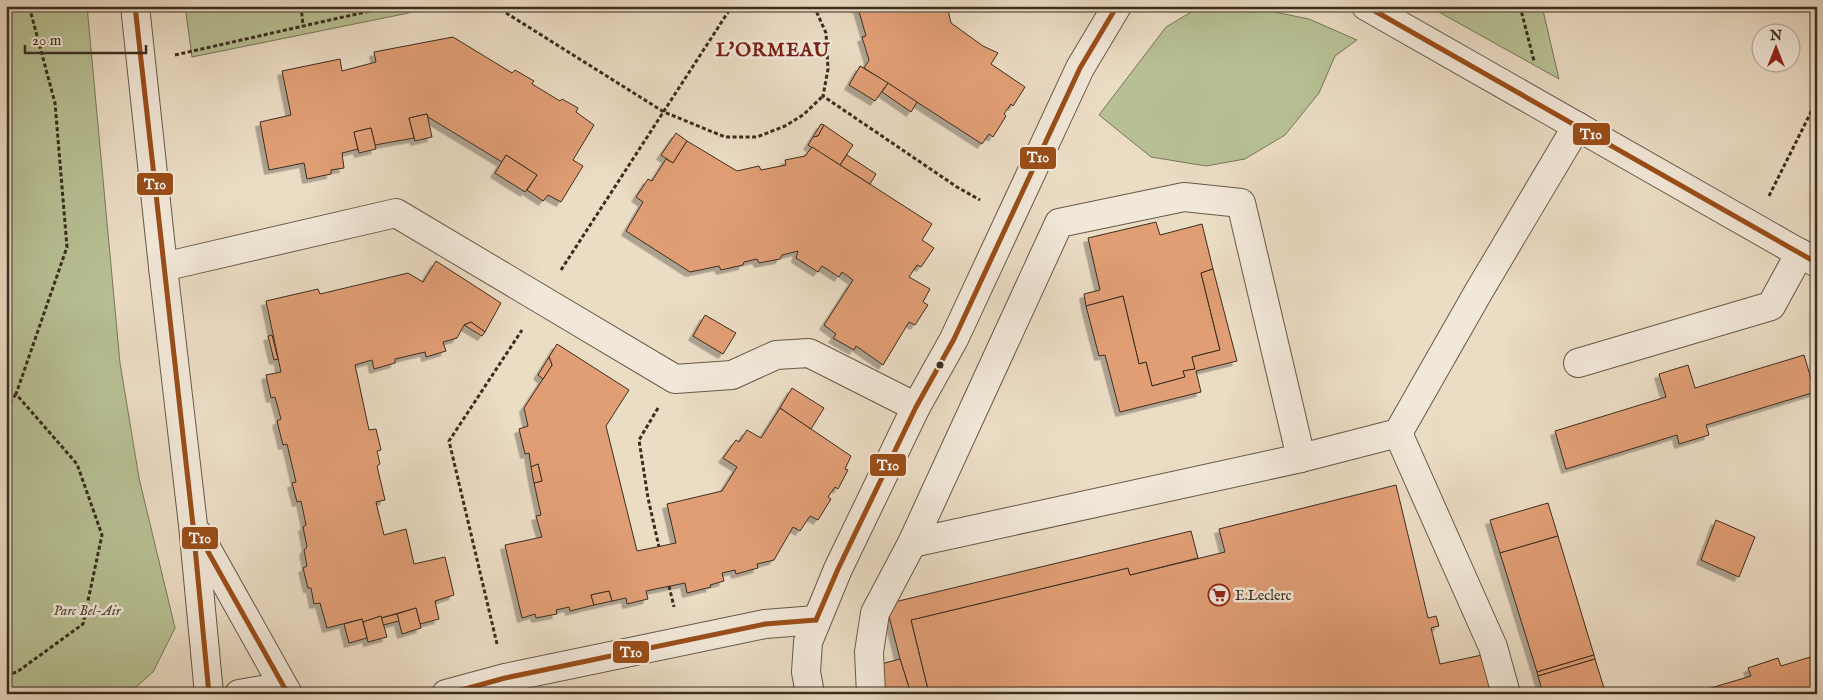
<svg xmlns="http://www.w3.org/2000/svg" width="1823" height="700" font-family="'IM FELL English',serif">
<defs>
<filter id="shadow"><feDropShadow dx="-4.5" dy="4.5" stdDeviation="0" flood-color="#0004"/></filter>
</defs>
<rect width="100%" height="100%" fill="#ebdcc4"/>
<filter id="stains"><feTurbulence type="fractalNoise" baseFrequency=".004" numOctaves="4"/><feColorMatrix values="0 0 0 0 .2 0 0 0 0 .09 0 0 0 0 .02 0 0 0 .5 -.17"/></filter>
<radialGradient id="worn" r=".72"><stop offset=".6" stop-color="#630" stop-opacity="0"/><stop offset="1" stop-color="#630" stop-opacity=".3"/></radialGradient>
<!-- green -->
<g fill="#b7c094" stroke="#79765a">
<polygon points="6,6 87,6 120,363 139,478 175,628 153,672 128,694 6,694"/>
<polygon points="185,6 443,6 192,57"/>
<polygon points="1220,6 1245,6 1309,19 1357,40 1335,56 1319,93 1285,135 1245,159 1206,166 1151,157 1099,115 1166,27 1198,8"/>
<polygon points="1428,6 1542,6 1559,79"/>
</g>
<!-- building -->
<g fill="#e19e75" stroke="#3b2d1f" filter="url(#shadow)">
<polygon points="854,6 947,6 951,23 983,46 998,53 991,64 1025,87 1013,106 1011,104 1004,114 1006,116 993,137 989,134 982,144 864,68 869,60 862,37 866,36 858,8 855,8"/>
<polygon points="453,37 512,73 515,70 534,81 532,84 560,101 562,99 578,108 576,112 594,125 573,160 583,166 561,202 548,195 543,201 527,190 537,175 506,155 502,162 428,117 427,114 409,118 414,138 375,145 371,128 354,132 358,149 342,153 344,168 331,170 331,174 307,179 304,163 269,170 260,122 291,115 282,71 340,59 342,71 376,62 374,52"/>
<polygon points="860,66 888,83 875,101 849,85"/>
<polygon points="888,83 917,102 911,112 882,92"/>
<polygon points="427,114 432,137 415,141 409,118"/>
<polygon points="821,124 824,125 818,136 813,137"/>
<polygon points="824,125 853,145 840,165 808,145 813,137 818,136"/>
<polygon points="371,128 376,149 359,153 354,132"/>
<polygon points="676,133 687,141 673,163 661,155"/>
<polygon points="687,141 737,171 759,166 761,170 786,165 785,160 805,156 812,147 932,224 922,240 934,248 921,267 917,265 909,277 930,289 923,302 928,305 915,325 909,322 883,365 856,346 854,350 833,338 836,334 824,325 853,280 842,272 839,277 822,266 818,272 796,258 798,251 782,255 780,259 759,263 757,259 744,262 743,265 721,270 719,266 690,272 626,231 643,202 636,197 648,179 652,181 666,159 673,163"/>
<polygon points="506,155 537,175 525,192 495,173"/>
<polygon points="847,155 876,174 870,184 840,165"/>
<polygon points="1156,222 1160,235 1202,224 1213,269 1201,273 1220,350 1192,357 1195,369 1183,371 1185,377 1152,386 1146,362 1139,364 1123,296 1086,306 1084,294 1100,290 1088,238"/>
<polygon points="436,261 501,303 485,332 471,322 464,325 457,338 443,342 446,351 426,357 425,352 395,359 395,363 374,369 372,360 355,365 369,430 376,429 381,450 377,451 380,464 377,466 385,500 376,502 384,535 406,529 414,564 445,557 454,595 435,601 439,619 420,624 416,608 381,618 381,616 363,622 362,619 327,628 320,603 314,604 311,588 308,588 303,568 307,566 304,550 307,547 303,527 306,525 301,501 297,502 292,483 296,482 287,444 283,445 277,421 281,419 275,397 271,398 266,375 281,372 266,301 318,289 320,294 408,273 423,282"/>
<polygon points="1213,269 1237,361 1196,371 1201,392 1120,412 1105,355 1099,356 1086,306 1123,296 1139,364 1146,362 1152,386 1185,377 1183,371 1195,369 1192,357 1220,350 1201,273"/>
<polygon points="705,315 736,333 723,354 693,336"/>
<polygon points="471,322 485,332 482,336 464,325"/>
<polygon points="272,335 278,359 274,360 268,336"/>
<polygon points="557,344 629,390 606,426 637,551 676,543 667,504 722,491 737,467 723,458 736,440 739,442 747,430 761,438 780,408 851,456 845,469 848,470 838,489 835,487 828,497 831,499 818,520 810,516 800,531 793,527 774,560 757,564 758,568 736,574 735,570 722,573 724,581 710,585 711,587 687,593 685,583 646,591 648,599 627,604 626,598 612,601 609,591 591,595 594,605 570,611 569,607 556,610 557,614 536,618 535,614 522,618 505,545 542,537 536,516 541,515 534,483 542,481 538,464 531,467 529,453 525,454 519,429 528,426 524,408 552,365 549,357"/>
<polygon points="1804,355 1815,392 1706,425 1709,435 1679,444 1677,435 1566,469 1555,431 1666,397 1659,374 1688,365 1695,388"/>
<polygon points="549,357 552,365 543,379 538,375"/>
<polygon points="792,388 824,408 811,429 780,408"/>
<polygon points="538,464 542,481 534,483 531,467"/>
<polygon points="1396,485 1428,618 1436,616 1439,626 1431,628 1440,664 1482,655 1491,694 929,694 911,620 1128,568 1130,575 1225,552 1219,529"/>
<polygon points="1548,503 1558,536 1500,553 1490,520"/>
<polygon points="1716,520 1755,537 1739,577 1701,560"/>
<polygon points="1191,531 1198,558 1130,575 1128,568 911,620 929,694 911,694 900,659 886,604"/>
<polygon points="1558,536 1594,655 1537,672 1500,553"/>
<polygon points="609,591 612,601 594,605 591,595"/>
<polygon points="416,608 421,628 402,634 397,614"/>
<polygon points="397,614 399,621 383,625 381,618"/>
<polygon points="381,616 387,637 368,642 363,622"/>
<polygon points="362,619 367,638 349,643 344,624"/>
<polygon points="1594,655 1595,659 1538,676 1537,672"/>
<polygon points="1817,655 1817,694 1691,694 1751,676 1748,668 1778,658 1781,666"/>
<polygon points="900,659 911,694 884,694 881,664"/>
<polygon points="1595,659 1604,688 1585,694 1543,694 1538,676"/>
</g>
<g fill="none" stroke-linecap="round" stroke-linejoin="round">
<!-- minor casing -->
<g stroke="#675948" stroke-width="30">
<g id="minor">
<polyline points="135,6 163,267 193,525 209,694"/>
<polyline points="1366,6 1817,263"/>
<polyline points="163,267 396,213 675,379 732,375 776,355 809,353 916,407"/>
<polyline points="1578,363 1771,306 1800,253"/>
<polyline points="1398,433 1493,647 1506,694"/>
<polyline points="199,535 288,694"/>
<polyline points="912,543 1301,458 1398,433 1479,291 1577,126"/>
<polyline points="239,694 262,690 287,694"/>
<polyline points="446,694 505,678 765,624 816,620"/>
<polyline points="810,694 806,672 808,642 838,569 916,407 954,339 1080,68 1117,6"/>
<polyline points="871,694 869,652 875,613 912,543 1059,223 1184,197 1241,203 1301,458"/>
</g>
</g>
<!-- path -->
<g stroke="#3b2d1f" stroke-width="3" stroke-dasharray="4 2.5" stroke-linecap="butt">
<polyline points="301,6 303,26"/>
<polyline points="495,6 664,112 725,137 757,137 785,126 803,115 823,96"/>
<polyline points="814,6 826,33 828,69 823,96 957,187 980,200"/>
<polyline points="1520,6 1534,61"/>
<polyline points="175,55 392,6"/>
<polyline points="1769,196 1817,100"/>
<polyline points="561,270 732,6"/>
<polyline points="6,408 16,394"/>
<polyline points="658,408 639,440 648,498 659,547"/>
<polyline points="669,586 674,607"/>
<polyline points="497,644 449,441 522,330"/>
<polyline points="6,675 17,672 83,624 102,535 77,464 16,394 67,247 55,103 29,6"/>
</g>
<!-- minor -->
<use href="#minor" stroke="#f2e8d9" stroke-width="28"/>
<!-- bus-1 casing -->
<g stroke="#f2e8d9" stroke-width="9">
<g id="bus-1">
<polyline points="135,6 193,525 288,694"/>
<polyline points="1366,6 1817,263"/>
<polyline points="195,547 209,694"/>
<polyline points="816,620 838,569 916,407 954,339 1080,68 1117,6"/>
<polyline points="447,694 505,678 765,624 816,620"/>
</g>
</g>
<!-- bus-1 -->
<use href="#bus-1" stroke="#9a4e19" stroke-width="5"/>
</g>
<!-- icons -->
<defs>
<g id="supermarket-ring" transform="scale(1.125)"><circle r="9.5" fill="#f2e8d9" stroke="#8f2418" stroke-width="1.5"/><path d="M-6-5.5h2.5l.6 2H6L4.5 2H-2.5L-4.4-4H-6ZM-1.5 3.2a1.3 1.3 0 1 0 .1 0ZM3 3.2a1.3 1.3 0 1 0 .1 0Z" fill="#8f2418"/></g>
</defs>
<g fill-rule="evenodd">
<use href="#supermarket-ring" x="1219" y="595"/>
</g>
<!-- markers -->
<circle fill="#3b2d1f" stroke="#f2e8d9" stroke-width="2" cx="940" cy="365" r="4.5"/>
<g text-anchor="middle" stroke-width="5" stroke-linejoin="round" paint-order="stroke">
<!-- poi labels -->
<g font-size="14" fill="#3b2d1f" stroke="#f2e8d9" text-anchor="start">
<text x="1235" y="600">E.Leclerc</text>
</g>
<!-- park labels -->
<g font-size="14" font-style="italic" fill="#544a36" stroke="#f2e8d9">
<text x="87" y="615">Parc Bel-Air</text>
</g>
<!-- district labels -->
<g font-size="19" font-weight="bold" letter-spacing="1" fill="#7a1f14" stroke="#f2e8d9">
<text x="773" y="56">L'ORMEAU</text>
</g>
</g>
<g stroke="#f2e8d9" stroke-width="2">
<rect x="1572" y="122" width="39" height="24" rx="5" fill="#9a4e19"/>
<rect x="1019" y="146" width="38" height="24" rx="5" fill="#9a4e19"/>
<rect x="136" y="172" width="38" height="24" rx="5" fill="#9a4e19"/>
<rect x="869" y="453" width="38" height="24" rx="5" fill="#9a4e19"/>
<rect x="181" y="526" width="38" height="24" rx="5" fill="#9a4e19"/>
<rect x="612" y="640" width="38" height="24" rx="5" fill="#9a4e19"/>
</g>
<g font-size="14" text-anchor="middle" font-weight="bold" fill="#fff">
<text x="1591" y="139">T10</text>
<text x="1038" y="162">T10</text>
<text x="155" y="189">T10</text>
<text x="888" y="470">T10</text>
<text x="200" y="543">T10</text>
<text x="631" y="657">T10</text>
</g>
<!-- margin -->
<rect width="1823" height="700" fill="none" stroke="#ebdcc4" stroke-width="25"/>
<rect x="8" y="8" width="1808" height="685" fill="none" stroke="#3b2d1f" stroke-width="2.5"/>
<rect x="12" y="12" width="1798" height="675" fill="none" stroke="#3b2d1f"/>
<!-- north arrow -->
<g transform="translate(1776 48)"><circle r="24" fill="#f2e8d9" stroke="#a99d8f"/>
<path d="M0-4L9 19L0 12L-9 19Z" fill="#8f2418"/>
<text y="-8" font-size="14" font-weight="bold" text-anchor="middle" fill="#3b2d1f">N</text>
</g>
<!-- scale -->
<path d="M25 45v8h121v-8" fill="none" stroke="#3b2d1f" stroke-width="2.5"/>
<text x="32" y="45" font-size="15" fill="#3b2d1f" stroke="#f2e8d9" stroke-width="4" paint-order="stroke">20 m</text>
<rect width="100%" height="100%" filter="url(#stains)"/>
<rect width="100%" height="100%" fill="url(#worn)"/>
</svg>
